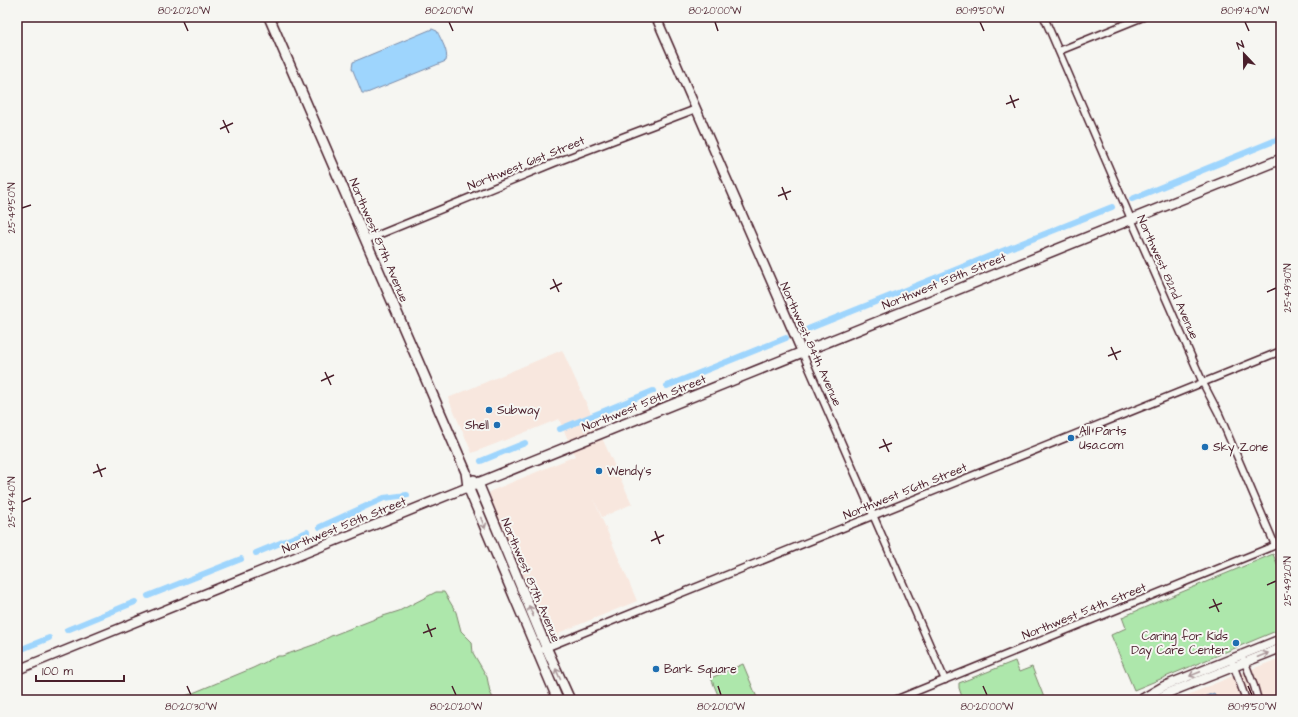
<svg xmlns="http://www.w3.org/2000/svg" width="1298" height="717" font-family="'Architects Daughter',sans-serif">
<rect width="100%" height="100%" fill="#f6f6f2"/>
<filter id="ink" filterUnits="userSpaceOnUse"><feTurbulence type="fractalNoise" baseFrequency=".025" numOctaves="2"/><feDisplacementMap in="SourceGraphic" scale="8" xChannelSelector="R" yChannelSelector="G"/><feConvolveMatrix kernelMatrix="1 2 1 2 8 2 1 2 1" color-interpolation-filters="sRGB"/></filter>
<g filter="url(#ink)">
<!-- built -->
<g fill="#f8e7de">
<polygon points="562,350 632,504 602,517 593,498 637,601 561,632 558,636 552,637 549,635 489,497 489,494 491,491 575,456 559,419 472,453 448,398"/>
<polygon points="1281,658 1281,700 1176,700 1228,678"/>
</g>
<!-- green -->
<g fill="#ade7ab" stroke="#7c836b">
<polygon points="1273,554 1281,573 1281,629 1134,690 1111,635 1126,628 1122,617"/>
<polygon points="436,592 444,592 456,612 461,631 472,642 473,653 487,677 490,692 494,700 176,700 253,668 278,656 282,656 316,644 331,636 380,617 399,611"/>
<polygon points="1015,661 1019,672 1032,667 1045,700 963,700 959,688 959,683"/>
<polygon points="743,664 758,700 720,700 711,678"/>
</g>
<!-- water -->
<g fill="#9ed5fd" stroke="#7c8ca9">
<path d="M432,29L437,31C441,40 449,52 446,61L367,93H362L352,68L353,62Z"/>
<polygon points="1214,693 1218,700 1195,700"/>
</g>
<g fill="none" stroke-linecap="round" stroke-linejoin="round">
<!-- canal -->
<g stroke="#9ed5fd" stroke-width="6">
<polyline points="1132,199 1281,138"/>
<polyline points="808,329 1112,207"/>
<polyline points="667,386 786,338"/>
<polyline points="560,429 653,391"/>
<polyline points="481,461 525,443"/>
<polyline points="320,527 384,498 407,495"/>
<polyline points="256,553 307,532"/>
<polyline points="148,596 241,559"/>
<polyline points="67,630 135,602"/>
<polyline points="17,651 49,638"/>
</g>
<!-- minor casing -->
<g stroke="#4a1f2b" stroke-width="9">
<g id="minor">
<polyline points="1044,17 1131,219 1203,383 1219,414 1275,545"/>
<polyline points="1059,51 1143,17"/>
<polyline points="366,240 554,163 696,109"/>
<polyline points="802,352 945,680"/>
<polyline points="543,649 1281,351"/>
<polyline points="1244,660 1254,686 1258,700"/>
<polyline points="1233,664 1246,700"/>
<polyline points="895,700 1281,543"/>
</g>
</g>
<!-- tertiary casing -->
<g stroke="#4a1f2b" stroke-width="11">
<g id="tertiary">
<polyline points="656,17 802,352"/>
<polyline points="17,670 478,483"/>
<polyline points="1140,700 1164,686 1281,639"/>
<polyline points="1156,700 1168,693 1281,648"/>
</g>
</g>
<!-- secondary casing -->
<g stroke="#4a1f2b" stroke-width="12">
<g id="secondary">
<polyline points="269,17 466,472 468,487 558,700"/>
<polyline points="474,480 478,483 546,647 570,700"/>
<polyline points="478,483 1281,159"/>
</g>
</g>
<!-- minor -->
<use href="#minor" stroke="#f6f6f2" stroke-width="6"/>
<!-- tertiary -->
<use href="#tertiary" stroke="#f6f6f2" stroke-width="8"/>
<!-- secondary -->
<use href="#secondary" stroke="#f6f6f2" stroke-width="9"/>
</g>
<!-- one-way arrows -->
<defs><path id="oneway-shaft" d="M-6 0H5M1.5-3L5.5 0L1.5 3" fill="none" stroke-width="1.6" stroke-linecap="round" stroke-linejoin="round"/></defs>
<g stroke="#a99598">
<use href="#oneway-shaft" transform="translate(483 523) rotate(68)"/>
<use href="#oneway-shaft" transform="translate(531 611) rotate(-113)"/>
<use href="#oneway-shaft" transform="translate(1263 655) rotate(-22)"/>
<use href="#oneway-shaft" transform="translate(558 674) rotate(-114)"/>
<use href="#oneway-shaft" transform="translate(1195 674) rotate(158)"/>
</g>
</g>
<!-- ticks -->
<path fill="none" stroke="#4a1f2b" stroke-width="1.5" d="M184,22L188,31M449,22L453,31M715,22L718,31M980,22L984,31M1245,22L1249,31M1010,95L1015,108M1006,104L1019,99M223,120L229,133M220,129L233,123M782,187L787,200M778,196L791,191M22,208L31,205M553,279L559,292M550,289L562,283M1267,292L1276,288M1111,347L1117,360M1108,356L1121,351M325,372L331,385M321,381L334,375M883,439L889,452M879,448L892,443M97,464L102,477M93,473L106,468M22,502L31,498M655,531L660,544M651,541L664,535M1267,585L1276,581M1213,599L1219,612M1209,608L1222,603M427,624L432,637M423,633L436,628M187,686L191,695M452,686L456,695M718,686L721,695M983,686L987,695M1248,686L1252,695"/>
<!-- markers -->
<g fill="#1f6fb2" stroke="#f6f6f2" stroke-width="1.5">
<circle cx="489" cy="410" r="4"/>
<circle cx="497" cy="425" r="4"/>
<circle cx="1071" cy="438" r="4"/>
<circle cx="1205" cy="447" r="4"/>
<circle cx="599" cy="471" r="4"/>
<circle cx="1236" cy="643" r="4"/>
<circle cx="656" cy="669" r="4"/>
</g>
<g text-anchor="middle" stroke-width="4" stroke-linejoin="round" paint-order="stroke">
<!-- street labels -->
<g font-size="12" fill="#4a1f2b" stroke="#f6f6f2">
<text transform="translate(526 163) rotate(-22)" y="4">Northwest 61st Street</text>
<text transform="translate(379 240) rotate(67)" y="4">Northwest 87th Avenue</text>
<text transform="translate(1168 277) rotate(66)" y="4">Northwest 82nd Avenue</text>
<text transform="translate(944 281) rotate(-22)" y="4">Northwest 58th Street</text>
<text transform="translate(811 344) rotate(66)" y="4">Northwest 84th Avenue</text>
<text transform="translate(644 403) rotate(-22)" y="4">Northwest 58th Street</text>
<text transform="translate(905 491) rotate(-22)" y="4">Northwest 56th Street</text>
<text transform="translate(344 525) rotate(-22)" y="4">Northwest 58th Street</text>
<text transform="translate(531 580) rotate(67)" y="4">Northwest 87th Avenue</text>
<text transform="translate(1084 611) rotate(-22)" y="4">Northwest 54th Street</text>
</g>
<!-- poi labels -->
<g font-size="12" fill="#4a1f2b" stroke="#f6f6f2" text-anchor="start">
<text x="497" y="414">Subway</text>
<text x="489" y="429" text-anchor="end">Shell</text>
<text x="1079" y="435">All Parts<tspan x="1079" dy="14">Usa.com</tspan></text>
<text x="1213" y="451">Sky Zone</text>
<text x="607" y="475">Wendy's</text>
<text x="1228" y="640" text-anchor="end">Caring for Kids<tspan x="1228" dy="14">Day Care Center</tspan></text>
<text x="664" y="673">Bark Square</text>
</g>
</g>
<!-- margin -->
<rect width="1298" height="717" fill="none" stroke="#f6f6f2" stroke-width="44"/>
<!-- north arrow -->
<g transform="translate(1244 54) rotate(338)" stroke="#f6f6f2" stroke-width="3" paint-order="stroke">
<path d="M0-3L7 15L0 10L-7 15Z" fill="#4a1f2b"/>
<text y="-6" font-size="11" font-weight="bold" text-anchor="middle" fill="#4a1f2b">N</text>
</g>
<!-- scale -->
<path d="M36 675v6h88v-6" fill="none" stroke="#4a1f2b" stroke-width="2"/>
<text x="42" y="675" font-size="12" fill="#4a1f2b" stroke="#f6f6f2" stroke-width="3" paint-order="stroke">100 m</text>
<rect x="22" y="22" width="1254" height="673" fill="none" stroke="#4a1f2b" stroke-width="1.5"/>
<g font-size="10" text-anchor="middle" fill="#4a1f2b">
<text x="184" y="14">80°20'20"W</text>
<text x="449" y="14">80°20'10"W</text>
<text x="715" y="14">80°20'00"W</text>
<text x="980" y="14">80°19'50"W</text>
<text x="1245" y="14">80°19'40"W</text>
<text transform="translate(11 208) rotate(-90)" y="4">25°49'50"N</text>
<text transform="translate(1287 288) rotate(-90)" y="4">25°49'30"N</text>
<text transform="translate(11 502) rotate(-90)" y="4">25°49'40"N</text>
<text transform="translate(1287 581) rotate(-90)" y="4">25°49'20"N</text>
<text x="191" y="710">80°20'30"W</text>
<text x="456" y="710">80°20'20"W</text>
<text x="721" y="710">80°20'10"W</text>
<text x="987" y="710">80°20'00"W</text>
<text x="1252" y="710">80°19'50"W</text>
</g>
</svg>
